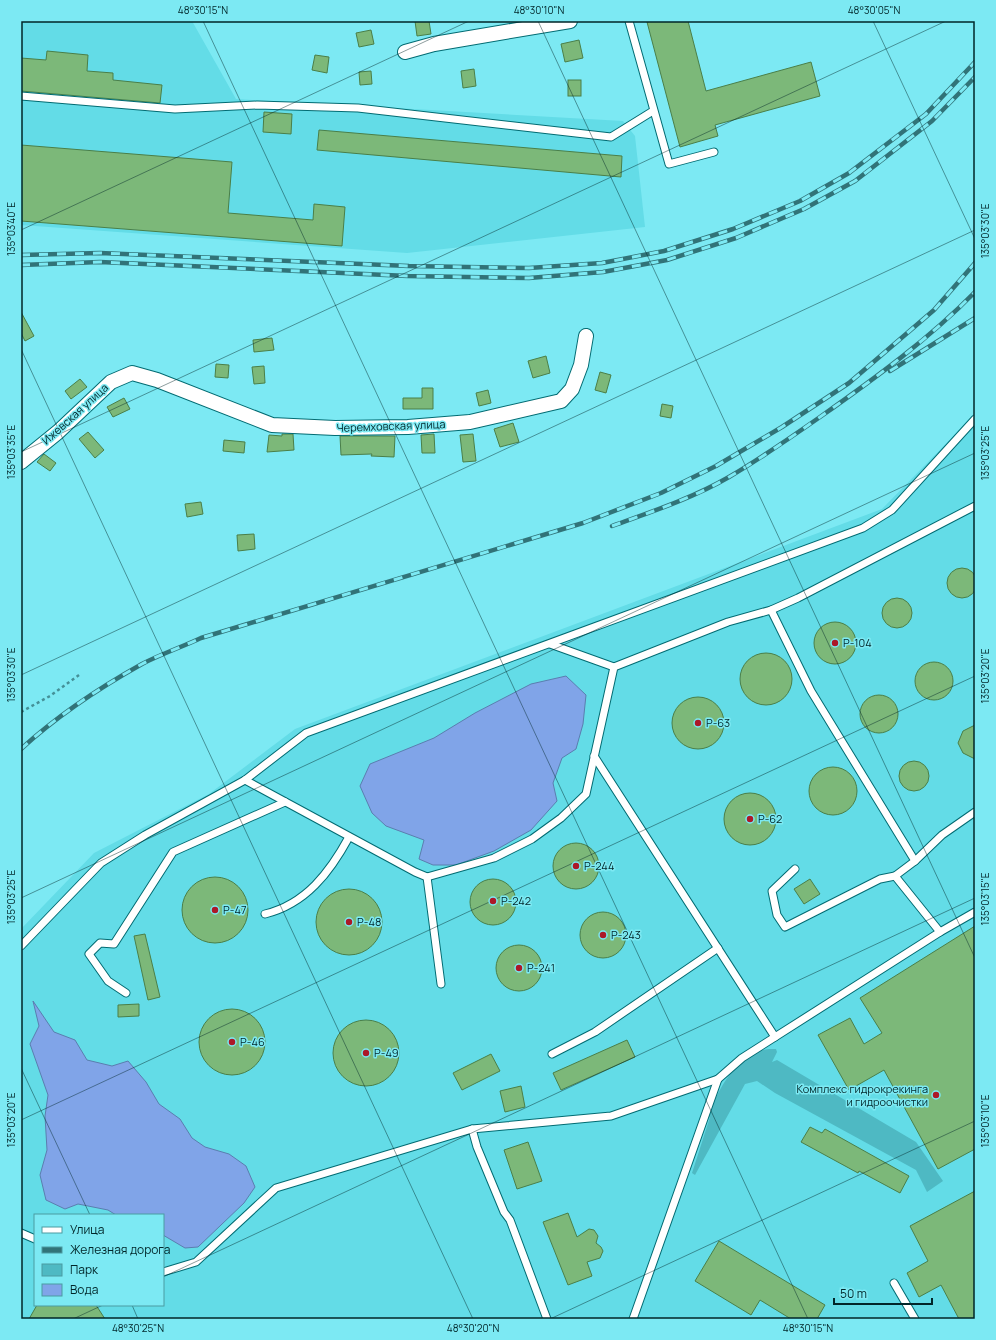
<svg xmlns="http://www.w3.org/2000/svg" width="996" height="1340" font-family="Manrope,sans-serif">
<rect width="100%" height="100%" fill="#7ce9f3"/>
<!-- built -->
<g fill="#63dce7" fill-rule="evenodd">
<polygon points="21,21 192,21 236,99 623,121 635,136 645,227 407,253 21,225"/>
<path d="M975,414V1319H21V929L94,853L209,794L295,729L882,509ZM35,1215H163V1305H35Z"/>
</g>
<!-- green -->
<path fill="#4eb9c3" d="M769,1049H776L777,1052L772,1062L777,1060L916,1142L943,1181L927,1192L916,1170L775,1093L757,1081L745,1084L695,1175L692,1173L710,1117L707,1119C717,1092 736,1052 769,1049Z"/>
<!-- water -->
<g fill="#80a4e8" stroke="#5a7eaf">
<polygon points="566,676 586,695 583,724 576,749 562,758 553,783 557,801 531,830 494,851 456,865 433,865 419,859 424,840 386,826 372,813 360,786 370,764 434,738 475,713 531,684"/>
<polygon points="33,1001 54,1032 75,1040 87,1060 112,1066 128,1061 146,1082 159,1104 180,1119 192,1138 205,1147 229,1154 246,1166 255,1187 244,1203 198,1247 185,1248 163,1235 163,1215 116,1215 108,1210 78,1204 65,1209 46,1200 40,1175 47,1150 45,1116 48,1095 30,1044 39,1026"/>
</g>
<!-- building -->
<g fill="#7cb879" stroke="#4a7f48">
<polygon points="415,21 429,21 431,34 417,36"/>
<polygon points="652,21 688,21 706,91 811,62 820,96 715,125 718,136 680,147 647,22"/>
<polygon points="371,30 374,44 359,47 356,33"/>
<polygon points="579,40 583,58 565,62 561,44"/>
<polygon points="47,51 88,55 87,71 113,73 113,80 162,85 160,103 21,91 21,58 46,60"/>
<polygon points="315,55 329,57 327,73 312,70"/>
<polygon points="474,69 476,86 463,88 461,71"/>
<polygon points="371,71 372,84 360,85 359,72"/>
<rect x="568" y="80" width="13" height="16"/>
<polygon points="264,112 292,114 291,134 263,132"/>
<polygon points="319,130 622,156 621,177 317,150"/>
<polygon points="21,145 232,162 228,213 313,220 314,204 345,207 342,246 21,221"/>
<polygon points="21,312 34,336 25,341 21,333"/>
<polygon points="272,338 274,350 254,352 253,340"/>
<polygon points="546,356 550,373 533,378 528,361"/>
<polygon points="216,364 229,365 228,378 215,377"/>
<polygon points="264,366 265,383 254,384 252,367"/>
<polygon points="600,372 611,375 606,393 595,390"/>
<polygon points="80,379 87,387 71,399 65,391"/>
<polygon points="422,388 433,388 433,409 403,409 403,398 422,398"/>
<polygon points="488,390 491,403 479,406 476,393"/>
<polygon points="124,398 130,409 113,417 107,407"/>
<polygon points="662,404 673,406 671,418 660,416"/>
<polygon points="513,423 519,442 500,447 494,429"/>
<polygon points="88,432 104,450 95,458 79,439"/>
<polygon points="282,434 293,434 294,450 267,452 269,435 282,436"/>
<polygon points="434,434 435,453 422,453 421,435"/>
<polygon points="473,434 476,461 463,462 460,435"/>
<polygon points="340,436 395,436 394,457 371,456 372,454 341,455"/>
<polygon points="224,440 245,442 244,453 223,451"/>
<polygon points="44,454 56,463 50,471 37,462"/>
<polygon points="201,502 203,514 187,517 185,504"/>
<polygon points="254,534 255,549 238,551 237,535"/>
<circle cx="962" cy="583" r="15"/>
<circle cx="897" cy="613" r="15"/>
<circle cx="835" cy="643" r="21"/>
<circle cx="766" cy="679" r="26"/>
<circle cx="934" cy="681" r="19"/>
<circle cx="879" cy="714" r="19"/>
<circle cx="698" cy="723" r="26"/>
<polygon points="975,725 975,759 963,753 958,743 963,731"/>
<circle cx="914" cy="776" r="15"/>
<circle cx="833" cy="791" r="24"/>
<circle cx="750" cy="819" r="26"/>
<circle cx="576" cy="866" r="23"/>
<circle cx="215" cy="910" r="33"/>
<circle cx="493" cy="902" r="23"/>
<polygon points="810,879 820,894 804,904 794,889"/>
<circle cx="349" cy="922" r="33"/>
<circle cx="603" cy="935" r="23"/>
<polygon points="975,926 975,1149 938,1169 884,1070 849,1090 818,1035 850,1018 864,1044 882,1033 860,998"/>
<polygon points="145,934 160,997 148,1000 134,936"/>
<circle cx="519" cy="968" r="23"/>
<polygon points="139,1004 139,1016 118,1017 118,1005"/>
<circle cx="232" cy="1042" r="33"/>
<circle cx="366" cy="1053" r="33"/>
<polygon points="627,1040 635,1057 561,1090 553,1073"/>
<polygon points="491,1054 500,1071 462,1090 453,1073"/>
<polygon points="521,1086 525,1107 505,1112 500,1091"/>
<polygon points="810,1127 822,1133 825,1129 909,1176 900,1193 859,1171 858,1173 801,1142"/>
<polygon points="528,1142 542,1181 517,1189 504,1150"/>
<polygon points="975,1191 975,1319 959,1319 941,1285 919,1297 907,1273 928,1261 910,1226"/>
<polygon points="568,1213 577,1237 589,1229 594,1230 598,1236 596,1243 601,1247 603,1251 600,1258 587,1262 592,1276 568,1285 543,1222"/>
<polygon points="719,1241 825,1305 817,1319 791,1319 760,1300 751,1315 695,1281"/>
<polygon points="37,1305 96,1305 105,1319 29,1319"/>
</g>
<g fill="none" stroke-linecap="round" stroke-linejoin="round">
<!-- lane casing -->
<g stroke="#026b72" stroke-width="9">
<g id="lane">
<polyline points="629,21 669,164 714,152"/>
<polyline points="21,96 175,109 257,105 358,108 611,137 653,111"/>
<polyline points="771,610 798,598 975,506"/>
<polyline points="550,644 614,667"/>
<polyline points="594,756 775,1037"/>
<polyline points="245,780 415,872 427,877 494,858 532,839 561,818 586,794 614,667 728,622 771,610 811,691 915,861 895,876 940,932"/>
<polyline points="915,861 942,835 975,812"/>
<polyline points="795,869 772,891 777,915 785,927 880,879 895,876"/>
<polyline points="427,877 441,984"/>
<path d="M265,914C306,904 330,872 349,837"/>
<polyline points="21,946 101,863 145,835 245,780 306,733 863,528 892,510 975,419"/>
<polyline points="126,993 108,981 89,954 100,943 114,944 173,852 285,802"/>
<polyline points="552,1054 595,1032 718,948"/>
<polyline points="472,1129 477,1147 504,1212 510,1220 547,1319"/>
<polyline points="21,1233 35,1239"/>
<polyline points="163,1272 196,1262 276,1188 472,1129 611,1116 718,1079"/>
<polyline points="894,1283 915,1319"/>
<polyline points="633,1319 718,1079 742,1058 940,932 975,912"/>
</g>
</g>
<!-- street casing -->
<g stroke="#026b72" stroke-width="16">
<g id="street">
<polyline points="405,52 434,44 570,21"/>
<polyline points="21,462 58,432 111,382 132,373 157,380 272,425 335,428 408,427 470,422 561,401 572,389 581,365 586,336"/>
</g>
</g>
<!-- path -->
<polyline stroke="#449097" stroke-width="2.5" stroke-dasharray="3 3" stroke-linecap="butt" points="21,712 50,696 79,675"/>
<!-- lane -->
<use href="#lane" stroke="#fff" stroke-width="7"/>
<!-- street -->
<use href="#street" stroke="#fff" stroke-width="14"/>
<!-- rail casing -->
<g stroke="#317378" stroke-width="4.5">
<g id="rail">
<polyline points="21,255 100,253 409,266 529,268 602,263 664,251 733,229 800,201 849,173 926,114 975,62"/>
<polyline points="21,265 100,262 408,276 529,278 603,272 667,260 736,238 804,209 855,181 932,121 975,77"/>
<polyline points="890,371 975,318"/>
<path d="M612,526C651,512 693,498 729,477C760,459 790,438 820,417C874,379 929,339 975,292"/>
<path d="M21,749C57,716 99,688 142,664C161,654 182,647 201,638L583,523L661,493L716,466L782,427L849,383L934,310L975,263"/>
</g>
</g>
<!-- rail -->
<use href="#rail" stroke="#7ce9f3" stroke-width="3" stroke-dasharray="9" stroke-linecap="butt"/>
</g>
<!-- ticks -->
<path fill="none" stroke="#012629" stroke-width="1" stroke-opacity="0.45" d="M203,21L808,1319M538,21L975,958M873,21L975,239M21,230L469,21M21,349L473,1319M21,452L946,21M21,675L975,230M21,898L975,453M21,1068L90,1215M21,1120L975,676M163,1277L975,898M132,1305L138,1319M73,1319L103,1305M550,1319L975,1121"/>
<!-- markers -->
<g fill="#ac1828" stroke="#7ce9f3" stroke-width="1.5">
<circle cx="835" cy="643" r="4"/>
<circle cx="698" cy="723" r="4"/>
<circle cx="750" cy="819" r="4"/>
<circle cx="576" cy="866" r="4"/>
<circle cx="493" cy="901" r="4"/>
<circle cx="215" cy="910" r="4"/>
<circle cx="349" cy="922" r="4"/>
<circle cx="603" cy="935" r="4"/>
<circle cx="519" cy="968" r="4"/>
<circle cx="232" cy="1042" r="4"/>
<circle cx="366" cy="1053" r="4"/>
<circle cx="936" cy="1095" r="4"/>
</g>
<g text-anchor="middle" stroke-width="3" stroke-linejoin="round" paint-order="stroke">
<!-- street labels -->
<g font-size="11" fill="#012629" stroke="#7ce9f3">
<text transform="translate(75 414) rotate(-42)" y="4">Ижевская улица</text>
<text transform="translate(391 426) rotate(-2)" y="4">Черемховская улица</text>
</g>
<!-- poi labels -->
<g font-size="11" fill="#012629" stroke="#7ce9f3" text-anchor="start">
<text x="843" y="647">Р-104</text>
<text x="706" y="727">Р-63</text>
<text x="758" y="823">Р-62</text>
<text x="584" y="870">Р-244</text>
<text x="501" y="905">Р-242</text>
<text x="223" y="914">Р-47</text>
<text x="357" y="926">Р-48</text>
<text x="611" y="939">Р-243</text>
<text x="527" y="972">Р-241</text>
<text x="240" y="1046">Р-46</text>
<text x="374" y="1057">Р-49</text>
<text x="928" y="1093" text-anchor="end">Комплекс гидрокрекинга<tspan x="928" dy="13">и гидроочистки</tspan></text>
</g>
</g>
<!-- border -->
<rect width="996" height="1340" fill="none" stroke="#7ce9f3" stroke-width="44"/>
<!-- legend -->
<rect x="34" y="1214" width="130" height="92" fill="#7ce9f3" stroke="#4b9ba2"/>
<rect x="42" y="1227" width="20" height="6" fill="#ffffff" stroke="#4b9ba2"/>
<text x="70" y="1234" font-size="12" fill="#012629">Улица</text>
<rect x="42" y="1247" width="20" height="6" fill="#317378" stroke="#4b9ba2"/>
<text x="70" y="1254" font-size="12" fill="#012629">Железная дорога</text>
<rect x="42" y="1264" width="20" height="12" fill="#4eb9c3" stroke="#4b9ba2"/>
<text x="70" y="1274" font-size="12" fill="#012629">Парк</text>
<rect x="42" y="1284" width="20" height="12" fill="#80a4e8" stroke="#4b9ba2"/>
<text x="70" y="1294" font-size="12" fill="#012629">Вода</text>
<!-- scale -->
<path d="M834 1298v6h98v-6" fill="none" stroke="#012629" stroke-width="2"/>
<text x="840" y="1298" font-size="12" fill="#012629" stroke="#7ce9f3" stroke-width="3" paint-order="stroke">50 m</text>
<rect x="22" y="22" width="952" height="1296" fill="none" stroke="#012629" stroke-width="1.5"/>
<g font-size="10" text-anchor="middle" fill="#012629">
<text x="203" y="14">48°30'15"N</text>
<text x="539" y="14">48°30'10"N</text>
<text x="874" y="14">48°30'05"N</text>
<text transform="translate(11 229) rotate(-90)" y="4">135°03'40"E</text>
<text transform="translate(985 231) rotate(-90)" y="4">135°03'30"E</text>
<text transform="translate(11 452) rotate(-90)" y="4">135°03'35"E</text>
<text transform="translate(985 453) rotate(-90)" y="4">135°03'25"E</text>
<text transform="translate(11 675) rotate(-90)" y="4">135°03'30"E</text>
<text transform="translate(985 676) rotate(-90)" y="4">135°03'20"E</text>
<text transform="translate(11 897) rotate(-90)" y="4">135°03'25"E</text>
<text transform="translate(985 899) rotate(-90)" y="4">135°03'15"E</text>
<text transform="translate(11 1120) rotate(-90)" y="4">135°03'20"E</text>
<text transform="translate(985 1121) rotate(-90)" y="4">135°03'10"E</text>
<text x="138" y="1332">48°30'25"N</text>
<text x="473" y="1332">48°30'20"N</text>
<text x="808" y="1332">48°30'15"N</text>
</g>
</svg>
